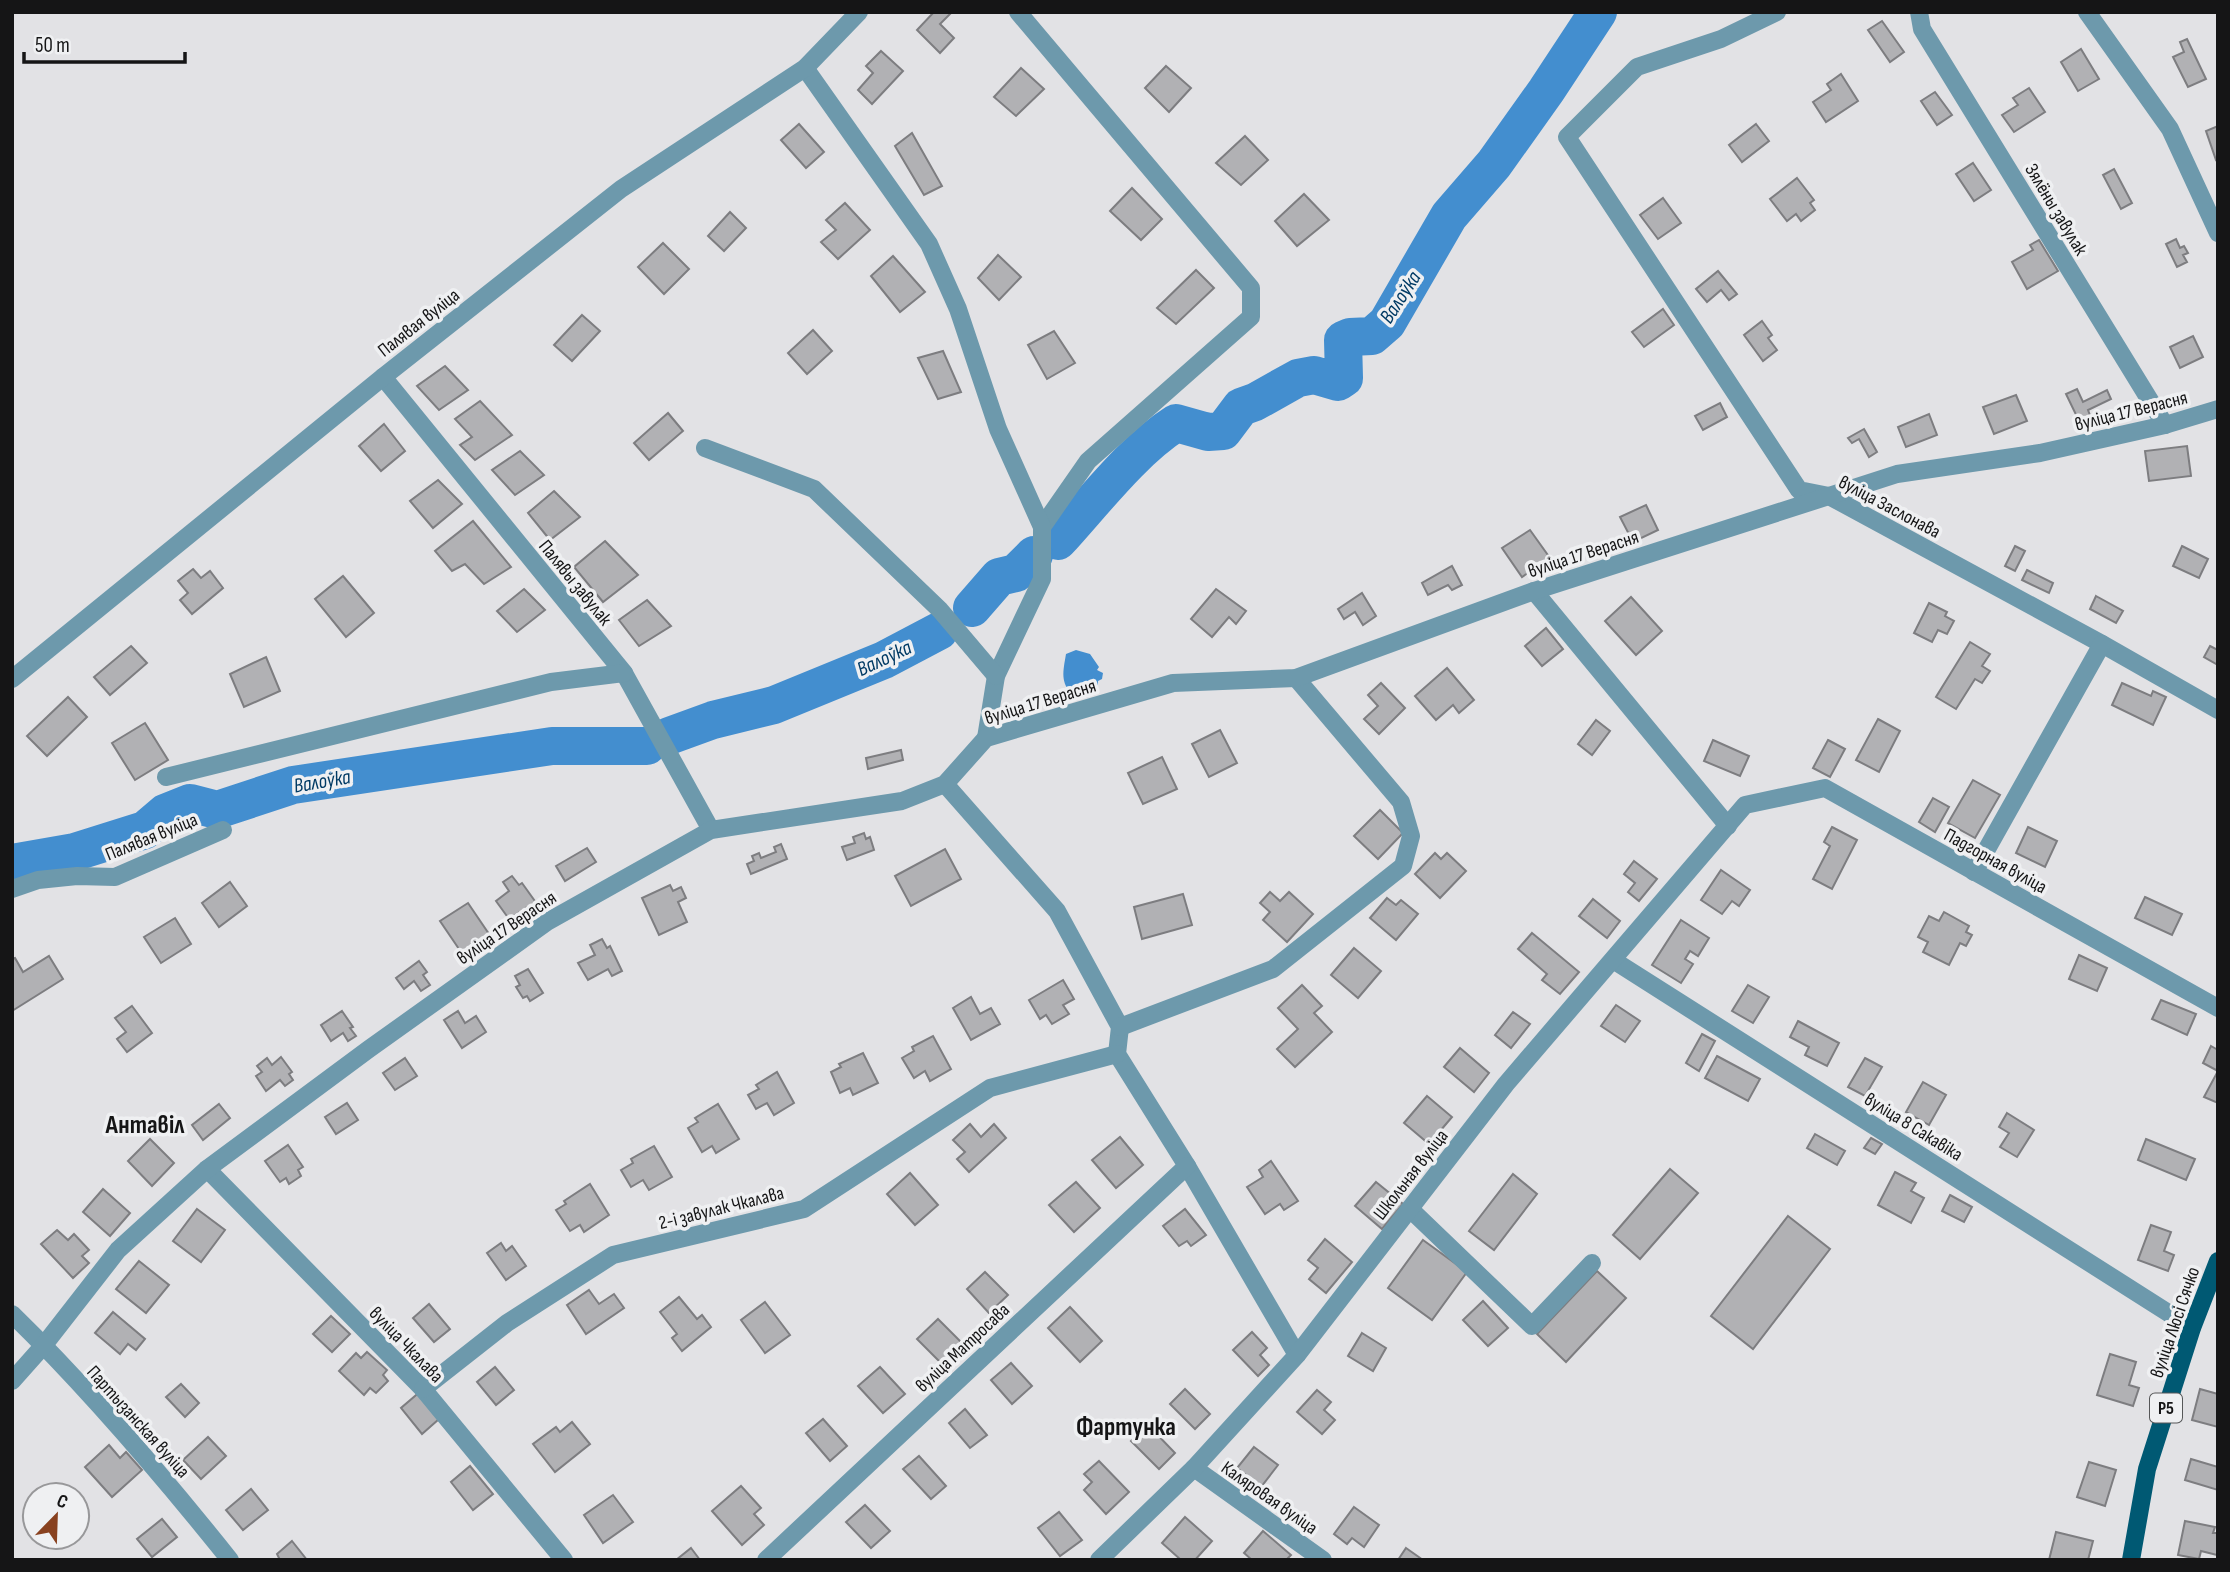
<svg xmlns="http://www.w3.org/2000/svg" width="2230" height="1572" font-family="'Sofia Sans Condensed',sans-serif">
<rect width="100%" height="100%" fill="#e2e2e5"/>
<!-- water -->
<path fill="#438ecf" d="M1076,650L1090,654L1099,667L1097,670L1103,673L1102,679L1098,681V689L1095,691L1073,696C1060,682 1063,672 1066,654Z"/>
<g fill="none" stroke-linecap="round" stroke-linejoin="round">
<!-- river -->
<g stroke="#438ecf" stroke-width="38">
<path d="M1058,541C1093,503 1133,450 1176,423L1208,432L1223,431L1241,407L1255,402L1298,378L1314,375L1338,382L1344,378L1343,340L1350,337L1372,336L1387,323L1449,216L1494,164L1546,91L1598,12"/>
<polyline points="972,608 999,577 1016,573 1034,555"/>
<polyline points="669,736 713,720 774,705 884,660 939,631"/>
<polyline points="12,863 75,852 145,830 165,813 190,803 217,810 293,785 552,746 647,746"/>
</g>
</g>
<!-- building -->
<g fill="#b1b1b4" stroke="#7d7d80" stroke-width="2">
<polygon points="934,12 952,12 940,24 954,38 940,53 917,30"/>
<polygon points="1882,21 1904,52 1890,62 1868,30"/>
<polygon points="2187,39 2206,79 2188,87 2173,57 2184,52 2180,42"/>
<polygon points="2081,49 2099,79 2078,91 2061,62"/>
<polygon points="881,51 903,71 872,104 858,90 873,73 866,66"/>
<polygon points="1166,66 1191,88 1169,112 1145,88"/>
<polygon points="1021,68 1044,89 1016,116 994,97"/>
<polygon points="1841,74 1858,101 1826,122 1813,102 1831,90 1827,84"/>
<polygon points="2029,88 2045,112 2014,132 2002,115 2018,105 2013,98"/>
<polygon points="1935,92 1952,115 1937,125 1921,101"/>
<polygon points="799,124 824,152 806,168 781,140"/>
<polygon points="1756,124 1769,141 1742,162 1729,145"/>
<polygon points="2218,126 2218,159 2216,160 2206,131"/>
<polygon points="912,133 942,186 924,195 895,146"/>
<polygon points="1245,136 1268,160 1241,185 1216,163"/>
<polygon points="1973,163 1991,190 1974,201 1956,174"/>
<polygon points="2114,169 2132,203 2121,209 2103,175"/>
<polygon points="1797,178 1814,200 1810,203 1815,210 1801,221 1796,214 1787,221 1770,199"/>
<polygon points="1132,188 1162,219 1141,240 1110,211"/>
<polygon points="1304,194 1329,220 1297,246 1275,221"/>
<polygon points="1663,198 1681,223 1658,239 1640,215"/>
<polygon points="845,203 870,230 838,259 821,242 836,230 826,220"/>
<polygon points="730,212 746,228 724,251 708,236"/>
<polygon points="2176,239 2180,248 2184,246 2188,253 2183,255 2187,262 2177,267 2166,244"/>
<polygon points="2039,240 2058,271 2027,289 2012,262 2033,250 2030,245"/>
<polygon points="663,243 689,269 664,294 638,267"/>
<polygon points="998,255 1021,277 999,300 978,278"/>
<polygon points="893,256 925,292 900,312 871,276"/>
<polygon points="1196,270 1214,288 1176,324 1157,308"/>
<polygon points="1718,271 1737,294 1729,300 1721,290 1707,302 1696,289"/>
<polygon points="1663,309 1674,325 1644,347 1632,332"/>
<polygon points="582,315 600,331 572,361 554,345"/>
<polygon points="1762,321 1772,335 1768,338 1777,350 1763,361 1744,335"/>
<polygon points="813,330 832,351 807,374 788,353"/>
<polygon points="1054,331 1075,363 1047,379 1028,345"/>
<polygon points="2193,336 2203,357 2180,368 2170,347"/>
<polygon points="943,351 961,392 938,399 918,358"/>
<polygon points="445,366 468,390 439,410 417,386"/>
<polygon points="2077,389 2083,402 2107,390 2111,399 2088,410 2091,418 2080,423 2066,394"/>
<polygon points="2016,395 2027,421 1994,434 1983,407"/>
<polygon points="480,401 512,435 475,460 460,445 472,437 455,419"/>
<polygon points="1720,403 1727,417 1703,430 1695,416"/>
<polygon points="668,413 683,431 649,460 634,443"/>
<polygon points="1929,414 1937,435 1906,447 1898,427"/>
<polygon points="384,424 405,451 381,471 359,446"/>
<polygon points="1864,429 1877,452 1869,457 1859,439 1852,443 1848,438"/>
<polygon points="2187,446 2191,476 2149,481 2145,451"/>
<polygon points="520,451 544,475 515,495 492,470"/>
<polygon points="438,480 462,504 433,528 410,501"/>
<polygon points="554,491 580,517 550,540 528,513"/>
<polygon points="1646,505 1658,530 1633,542 1620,517"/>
<polygon points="473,521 511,567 484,584 465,564 452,571 435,551"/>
<polygon points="1530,530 1550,558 1522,577 1502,548"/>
<polygon points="605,541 638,575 603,602 574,567"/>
<polygon points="2015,546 2025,551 2015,571 2005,566"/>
<polygon points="2182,546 2208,559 2199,578 2173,566"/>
<polygon points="1452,566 1462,585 1452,590 1448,585 1428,595 1422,583"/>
<polygon points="193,569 201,578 210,571 223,588 192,614 180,600 188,593 178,581"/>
<polygon points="2027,570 2053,583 2049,593 2022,580"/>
<polygon points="343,576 374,613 346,637 315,599"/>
<polygon points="524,589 545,610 517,632 497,611"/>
<polygon points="1216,589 1246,611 1236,624 1229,617 1212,637 1191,619"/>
<polygon points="1362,593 1376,616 1363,625 1355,612 1344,619 1338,609"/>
<polygon points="2096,596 2123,611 2116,623 2090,609"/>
<polygon points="1631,597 1662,631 1636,655 1605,621"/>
<polygon points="647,600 671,626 639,646 619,620"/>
<polygon points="1929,603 1947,612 1945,616 1954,621 1947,634 1938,630 1932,642 1914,633"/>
<polygon points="1546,628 1563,649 1542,666 1525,646"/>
<polygon points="1970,642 1990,654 1982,666 1990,671 1982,683 1975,679 1956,709 1936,697"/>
<polygon points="131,646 147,663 110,695 94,677"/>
<polygon points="2210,646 2218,650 2218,665 2204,657"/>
<polygon points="266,657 280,691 244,707 230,674"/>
<polygon points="1447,668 1474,700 1459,713 1453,705 1436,720 1415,696"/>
<polygon points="1381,683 1405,708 1379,734 1364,719 1378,706 1368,695"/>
<polygon points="2122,683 2151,696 2153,691 2166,697 2153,725 2112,705"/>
<polygon points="68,697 87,717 47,756 27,736"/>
<polygon points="1878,719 1900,731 1879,772 1856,760"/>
<polygon points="1596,720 1610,731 1592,755 1578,744"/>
<polygon points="145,723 168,760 135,780 112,743"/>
<polygon points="1220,730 1237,763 1209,777 1192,744"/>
<polygon points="1713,740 1749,756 1740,776 1704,761"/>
<polygon points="1828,740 1845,749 1830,777 1813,768"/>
<polygon points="901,750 903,760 868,769 866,758"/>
<polygon points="1162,757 1177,789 1143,804 1128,773"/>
<polygon points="1973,780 2000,795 1975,838 1948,823"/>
<polygon points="1933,798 1949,807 1935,832 1919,822"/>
<polygon points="1380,810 1403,833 1378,859 1354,836"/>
<polygon points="1832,827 1857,840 1832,889 1813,879 1830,846 1824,842"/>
<polygon points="2028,827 2057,841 2045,867 2016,853"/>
<polygon points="864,833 866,839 870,837 874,850 847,860 842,847 855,843 853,837"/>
<polygon points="781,844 787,859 751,874 747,864 754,861 752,856 759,853 761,858 776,852 774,847"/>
<polygon points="587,848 596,862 565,881 556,866"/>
<polygon points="945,849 961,879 911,906 895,876"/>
<polygon points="1435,853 1441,859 1447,853 1466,871 1440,898 1415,874"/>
<polygon points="1634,861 1657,879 1639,901 1628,892 1635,883 1624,874"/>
<polygon points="1721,870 1750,890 1739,906 1732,901 1722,914 1701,900"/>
<polygon points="512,876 519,885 522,883 537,904 529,909 527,907 509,919 496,901 509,891 503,882"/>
<polygon points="230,882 247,906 219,927 202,903"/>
<polygon points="670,885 673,891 681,887 686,898 678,902 687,922 659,935 642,898"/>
<polygon points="1270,892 1280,901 1289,892 1313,914 1287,942 1263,920 1270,912 1260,903"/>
<polygon points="1183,894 1192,925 1142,939 1134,907"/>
<polygon points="2145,897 2182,914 2172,935 2135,918"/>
<polygon points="1387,898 1396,905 1401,900 1418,914 1396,940 1370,918"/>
<polygon points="1593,899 1620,921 1607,938 1579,916"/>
<polygon points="468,903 489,934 483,938 486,944 472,953 469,947 461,952 440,921"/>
<polygon points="1944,912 1969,926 1966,932 1972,935 1966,946 1960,943 1949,965 1923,952 1928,942 1918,937 1929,916 1939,921"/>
<polygon points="175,918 191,944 161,963 144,937"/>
<polygon points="1681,920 1709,938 1698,956 1690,951 1685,959 1693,964 1681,983 1652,965"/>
<polygon points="1532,933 1579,972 1560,994 1542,980 1547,974 1518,949"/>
<polygon points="602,939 607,948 610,946 622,971 612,976 608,969 588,980 578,963 595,955 590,945"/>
<polygon points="1354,948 1381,971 1358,998 1331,975"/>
<polygon points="2079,955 2107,968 2097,991 2069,979"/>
<polygon points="49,956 63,979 12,1011 12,959 15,958 23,972"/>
<polygon points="419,961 427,972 423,975 430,985 421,991 414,981 404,989 396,978"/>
<polygon points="528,969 543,993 530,1001 527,996 523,998 516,987 520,985 515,976"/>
<polygon points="1063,980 1074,999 1063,1005 1069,1014 1052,1024 1046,1015 1040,1019 1029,1000"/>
<polygon points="1302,985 1322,1006 1314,1013 1332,1032 1295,1067 1277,1049 1298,1029 1278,1008"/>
<polygon points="1748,985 1769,997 1753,1023 1732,1011"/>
<polygon points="971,997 980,1014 991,1008 1000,1024 971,1040 953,1008"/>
<polygon points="2161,1000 2196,1014 2187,1035 2152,1019"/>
<polygon points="1616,1005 1640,1021 1625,1042 1601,1026"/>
<polygon points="132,1006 152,1033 127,1052 117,1039 126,1032 115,1018"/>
<polygon points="342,1011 353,1027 350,1028 356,1036 348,1041 343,1033 331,1041 321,1025"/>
<polygon points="458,1011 465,1023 476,1016 486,1032 462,1048 444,1020"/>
<polygon points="1513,1012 1530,1024 1511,1048 1495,1035"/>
<polygon points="1798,1021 1839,1043 1827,1066 1805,1055 1809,1047 1790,1037"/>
<polygon points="1702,1034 1715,1041 1699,1071 1686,1063"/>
<polygon points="933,1036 951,1069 930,1081 925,1071 914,1078 902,1058 914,1051 912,1047"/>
<polygon points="2211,1046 2218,1050 2218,1103 2204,1097 2218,1071 2203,1063"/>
<polygon points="1460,1048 1489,1073 1474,1092 1444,1067"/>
<polygon points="863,1053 878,1083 853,1095 850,1088 840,1093 831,1072 841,1067 839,1064"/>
<polygon points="1717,1056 1760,1079 1748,1101 1705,1078"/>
<polygon points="281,1057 292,1072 289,1074 293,1080 285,1086 280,1080 266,1091 256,1076 262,1072 257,1066 267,1058 272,1065"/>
<polygon points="405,1058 417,1076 395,1090 383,1073"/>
<polygon points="1865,1058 1882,1067 1865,1096 1848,1087"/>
<polygon points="777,1072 794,1103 774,1115 767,1103 756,1109 748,1095 759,1089 756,1085"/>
<polygon points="1923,1082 1946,1095 1929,1125 1906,1112"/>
<polygon points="1427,1096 1452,1117 1429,1144 1404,1123"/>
<polygon points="347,1103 358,1120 336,1134 325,1117"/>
<polygon points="219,1104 230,1118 203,1140 192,1125"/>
<polygon points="718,1104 739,1139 716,1153 712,1146 702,1152 688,1128 698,1122 695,1118"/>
<polygon points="2007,1113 2034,1130 2017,1157 2000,1147 2009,1133 1999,1127"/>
<polygon points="970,1124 981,1137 994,1124 1006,1138 969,1172 957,1159 965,1152 953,1140"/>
<polygon points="1815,1134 1845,1151 1837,1165 1807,1148"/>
<polygon points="1120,1137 1143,1165 1116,1188 1092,1160"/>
<polygon points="1871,1138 1882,1144 1875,1154 1864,1148"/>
<polygon points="150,1139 174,1163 152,1186 128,1161"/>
<polygon points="2146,1139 2195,1159 2186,1180 2138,1160"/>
<polygon points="288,1145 303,1167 298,1170 301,1176 289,1184 286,1178 280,1182 265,1161"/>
<polygon points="654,1146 672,1177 649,1190 643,1180 631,1187 621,1170 633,1163 631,1159"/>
<polygon points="1271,1161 1298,1201 1284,1210 1280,1204 1265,1214 1247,1187 1263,1177 1259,1170"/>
<polygon points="1670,1169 1698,1193 1640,1259 1613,1235"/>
<polygon points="1895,1172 1916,1183 1911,1191 1924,1198 1911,1223 1878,1205"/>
<polygon points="910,1173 938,1205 915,1225 887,1194"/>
<polygon points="1513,1174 1537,1194 1494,1250 1469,1231"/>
<polygon points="1076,1182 1100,1208 1074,1232 1049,1205"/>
<polygon points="1376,1182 1403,1204 1382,1229 1355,1206"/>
<polygon points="590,1184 609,1215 584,1232 580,1225 570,1231 556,1210 566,1204 564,1201"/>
<polygon points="103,1189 130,1213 110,1236 83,1212"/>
<polygon points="1950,1195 1972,1207 1964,1222 1942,1211"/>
<polygon points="197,1209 225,1230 201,1262 173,1241"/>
<polygon points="1185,1209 1206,1235 1191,1246 1187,1241 1179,1246 1163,1226"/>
<polygon points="1788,1216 1830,1249 1753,1349 1711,1316"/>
<polygon points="2151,1225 2171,1232 2164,1251 2174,1255 2168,1271 2138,1260"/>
<polygon points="57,1230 68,1240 74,1234 89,1250 82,1256 89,1263 73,1278 41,1244"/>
<polygon points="1325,1239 1352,1262 1326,1293 1309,1279 1318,1268 1308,1260"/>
<polygon points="1423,1240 1467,1272 1432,1320 1388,1288"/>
<polygon points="501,1243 506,1251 512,1246 526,1266 506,1280 487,1253"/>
<polygon points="139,1261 169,1285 146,1313 116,1289"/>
<polygon points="1597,1271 1626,1298 1566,1362 1537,1334"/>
<polygon points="985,1272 1008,1295 989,1313 967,1289"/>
<polygon points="589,1290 599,1304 614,1294 624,1308 586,1334 567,1305"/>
<polygon points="679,1297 697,1319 702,1315 711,1327 682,1351 672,1338 677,1334 660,1312"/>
<polygon points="1483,1301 1508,1328 1488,1346 1463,1320"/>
<polygon points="765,1302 790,1335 765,1353 741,1320"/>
<polygon points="429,1304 450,1329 434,1342 413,1318"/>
<polygon points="1070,1307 1102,1341 1080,1362 1048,1328"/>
<polygon points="113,1312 145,1339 136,1350 128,1344 120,1354 95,1333"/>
<polygon points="331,1316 350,1334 332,1352 313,1334"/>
<polygon points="938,1319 961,1342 941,1363 917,1339"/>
<polygon points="1252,1332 1267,1348 1260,1355 1269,1365 1258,1376 1233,1350"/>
<polygon points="1362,1333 1386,1348 1373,1371 1348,1356"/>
<polygon points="367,1352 387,1370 383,1375 388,1381 376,1393 370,1388 364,1395 339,1371 356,1353 361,1358"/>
<polygon points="2110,1354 2136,1362 2129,1385 2139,1388 2133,1406 2097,1395"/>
<polygon points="1011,1363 1032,1386 1012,1404 991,1380"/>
<polygon points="495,1367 514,1390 496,1405 477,1382"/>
<polygon points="880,1367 905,1394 883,1413 858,1386"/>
<polygon points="181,1384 199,1403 185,1417 166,1397"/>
<polygon points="1185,1389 1210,1414 1195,1429 1170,1404"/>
<polygon points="2200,1389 2218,1394 2218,1427 2192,1420"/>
<polygon points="422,1390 439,1419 422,1434 401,1408"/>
<polygon points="1317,1390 1331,1402 1324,1410 1335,1420 1322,1434 1297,1412"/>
<polygon points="965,1409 987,1435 970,1448 949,1423"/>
<polygon points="823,1419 847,1446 830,1461 806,1433"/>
<polygon points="572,1422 590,1444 555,1472 533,1444 556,1427 560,1432"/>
<polygon points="1148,1425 1175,1453 1159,1469 1131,1441"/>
<polygon points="208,1437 226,1456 201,1479 183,1460"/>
<polygon points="109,1445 120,1458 126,1452 142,1470 112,1497 85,1467"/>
<polygon points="1254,1447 1278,1465 1261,1487 1237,1468"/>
<polygon points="919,1456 946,1486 931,1499 903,1469"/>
<polygon points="2191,1459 2218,1467 2218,1490 2185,1480"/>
<polygon points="1099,1461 1129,1492 1106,1514 1084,1490 1092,1482 1084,1474"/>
<polygon points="2089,1462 2116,1470 2105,1506 2077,1497"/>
<polygon points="470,1466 493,1494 473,1510 451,1482"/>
<polygon points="741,1486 761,1508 754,1514 764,1525 742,1545 712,1511"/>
<polygon points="251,1489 268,1510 243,1530 226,1510"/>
<polygon points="613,1495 633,1522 603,1543 584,1515"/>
<polygon points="865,1505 890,1531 871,1548 846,1522"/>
<polygon points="1354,1507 1379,1525 1364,1547 1352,1538 1347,1544 1334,1534"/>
<polygon points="1059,1512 1082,1540 1060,1556 1038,1528"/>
<polygon points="1185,1517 1212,1541 1195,1560 1181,1560 1162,1543"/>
<polygon points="162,1519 177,1537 152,1557 137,1539"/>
<polygon points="2185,1521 2215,1527 2213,1533 2218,1533 2217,1555 2201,1551 2199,1559 2178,1555"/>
<polygon points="1263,1531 1291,1555 1286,1560 1252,1560 1244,1553"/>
<polygon points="2056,1532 2093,1541 2088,1560 2049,1560"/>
<polygon points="292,1541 307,1560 280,1560 277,1554"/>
<polygon points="691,1548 700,1560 676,1560"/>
<polygon points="1406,1548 1423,1560 1398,1560"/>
</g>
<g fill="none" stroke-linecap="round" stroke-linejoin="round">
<!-- minor -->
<g stroke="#6d99ac" stroke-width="18">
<polyline points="1018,12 1251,288 1251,317 1088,461 1042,527"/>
<polyline points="1777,12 1721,39 1637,67 1567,137 1799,490 1829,496 2102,644 2218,710"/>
<polyline points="1919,12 1922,29 2165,425"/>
<polyline points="2087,12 2170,129 2218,233"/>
<polyline points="805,68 929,244 958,309 998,429 1042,527 1042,579 996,676 986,738"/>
<polyline points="383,377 624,673 711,830"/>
<polyline points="705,448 814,489 940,610 996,676"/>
<polyline points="1534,591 1728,826"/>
<polyline points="12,679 383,377 621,189 805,68 859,12"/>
<polyline points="166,777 551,682 624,673"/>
<polyline points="945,784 1057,911 1120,1027 1117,1054 1187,1166 1297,1355"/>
<polyline points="1974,872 2102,644"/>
<polyline points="12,889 38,880 77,876 115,877 223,830"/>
<polyline points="1613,960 2192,1328"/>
<polyline points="1120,1027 1273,969 1403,866 1411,836 1401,802 1296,678"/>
<polyline points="207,1169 423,1389 564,1560"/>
<polyline points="1410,1209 1532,1326 1592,1263"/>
<path d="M12,1314C90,1390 162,1475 230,1560"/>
<polyline points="12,1381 44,1345 118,1250 207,1169 369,1049 547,922 711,830 902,801 945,784 986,738 1173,683 1296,678 1534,591 1897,474 2040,453 2165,425 2218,409"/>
<polyline points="423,1389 507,1323 613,1255 804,1209 990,1088 1117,1054"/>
<polyline points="1194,1468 1323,1560"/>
<polyline points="766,1560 1187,1166"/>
<polyline points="1099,1560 1194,1468 1297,1355 1506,1084 1745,805 1825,788 2218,1008"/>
</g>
<!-- major -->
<polyline stroke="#005973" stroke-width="18" points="2131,1560 2147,1469 2192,1328 2218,1261"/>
</g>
<g text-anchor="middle" stroke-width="7" stroke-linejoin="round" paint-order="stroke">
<!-- shield labels -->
<rect fill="#eff0f2" stroke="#565758" stroke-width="2" x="2150" y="1393.5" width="32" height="29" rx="5"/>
<g font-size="18" font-weight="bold" fill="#151516">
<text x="2166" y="1414">Р5</text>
</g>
<!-- street labels -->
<g font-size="19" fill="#151516" stroke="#eff0f2">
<text transform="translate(2057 209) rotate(59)" y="7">Зялёны завулак</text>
<text transform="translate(418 322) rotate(-38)" y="7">Палявая вуліца</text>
<text transform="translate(2131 410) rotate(-14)" y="7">вуліца 17 Верасня</text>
<text transform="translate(1890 506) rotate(28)" y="7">вуліца Заслонава</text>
<text transform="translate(1583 553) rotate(-18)" y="7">вуліца 17 Верасня</text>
<text transform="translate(576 582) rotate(51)" y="7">Палявы завулак</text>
<text transform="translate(1040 701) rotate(-17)" y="7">вуліца 17 Верасня</text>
<text transform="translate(151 836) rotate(-22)" y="7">Палявая вуліца</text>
<text transform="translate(1996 860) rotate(29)" y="7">Падгорная вуліца</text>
<text transform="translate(506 927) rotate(-34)" y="7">вуліца 17 Верасня</text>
<text transform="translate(1914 1126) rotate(32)" y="7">вуліца 8 Сакавіка</text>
<text transform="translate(1410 1174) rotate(-52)" y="7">Школьная вуліца</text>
<text transform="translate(721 1207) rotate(-14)" y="7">2-і завулак Чкалава</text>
<text transform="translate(2174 1322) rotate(-71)" y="7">вуліца Люсі Сячко</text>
<text transform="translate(407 1344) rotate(46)" y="7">вуліца Чкалава</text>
<text transform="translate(962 1347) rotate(-43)" y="7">вуліца Матросава</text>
<text transform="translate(139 1421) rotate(48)" y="7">Партызанская вуліца</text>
<text transform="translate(1270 1497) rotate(35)" y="7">Каляровая вуліца</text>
</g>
<!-- water labels -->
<g font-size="21" font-style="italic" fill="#003a64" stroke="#eff0f2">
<text transform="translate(1400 297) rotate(-57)" y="7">Валоўка</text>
<text transform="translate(884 658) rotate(-25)" y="7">Валоўка</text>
<text transform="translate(322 781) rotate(-10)" y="7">Валоўка</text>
</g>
<!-- district labels -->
<g font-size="26" font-weight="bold" fill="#151516" stroke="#eff0f2">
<text x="145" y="1133">Антавіл</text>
<text x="1126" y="1435">Фартунка</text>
</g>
</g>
<!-- border -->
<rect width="2230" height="1572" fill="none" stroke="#151516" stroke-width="28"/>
<!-- north arrow -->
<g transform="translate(56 1516) rotate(23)"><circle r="33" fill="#eff0f2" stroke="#98989a" stroke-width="2"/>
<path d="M0-5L12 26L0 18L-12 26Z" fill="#88411f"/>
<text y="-10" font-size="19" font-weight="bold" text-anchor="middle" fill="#151516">С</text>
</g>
<!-- scale -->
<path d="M24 52v10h161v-10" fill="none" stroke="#151516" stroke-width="3.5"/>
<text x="35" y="52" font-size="21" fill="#151516" stroke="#eff0f2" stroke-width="5" paint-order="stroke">50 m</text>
</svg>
